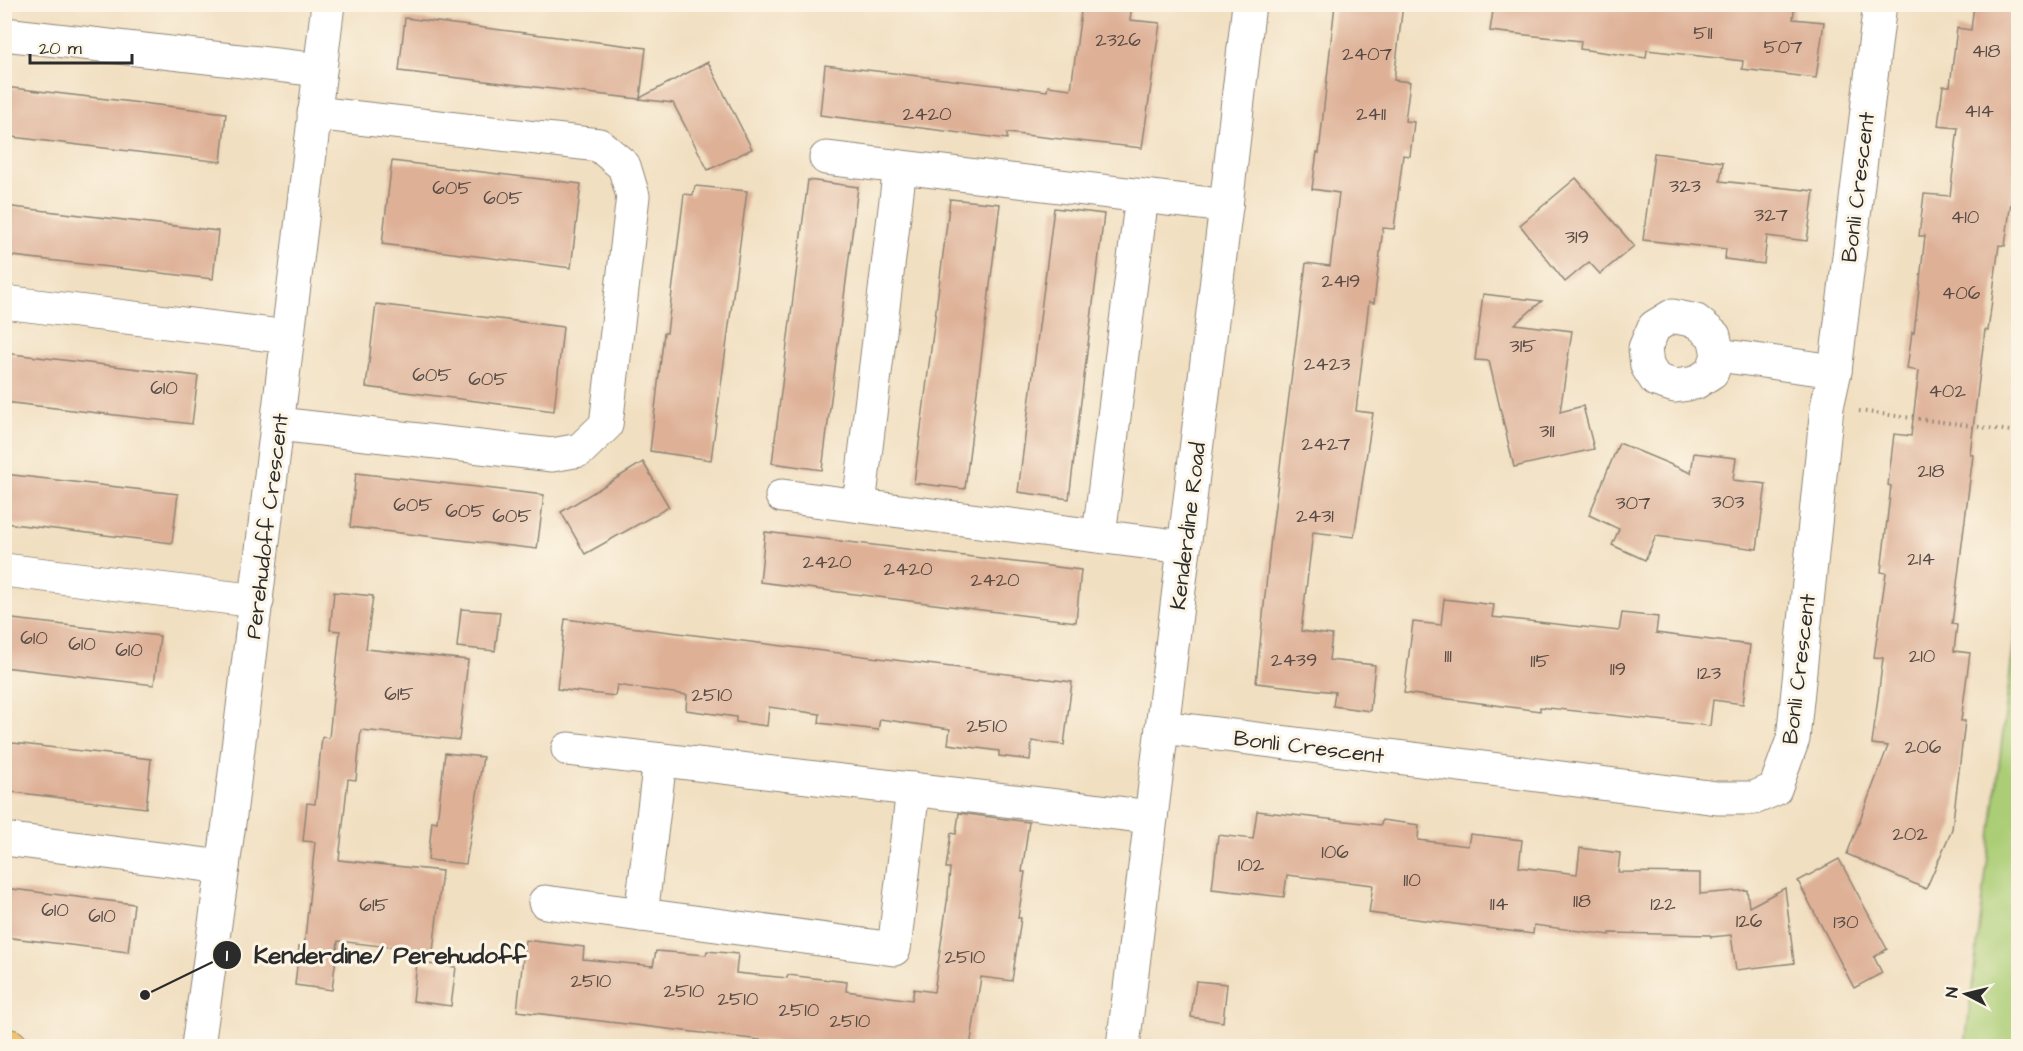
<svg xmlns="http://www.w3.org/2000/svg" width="2023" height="1051" font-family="'Architects Daughter',sans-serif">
<rect width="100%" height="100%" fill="#fcf5e5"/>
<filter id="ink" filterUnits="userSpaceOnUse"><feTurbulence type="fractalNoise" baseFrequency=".0167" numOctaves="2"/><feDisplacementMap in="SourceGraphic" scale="12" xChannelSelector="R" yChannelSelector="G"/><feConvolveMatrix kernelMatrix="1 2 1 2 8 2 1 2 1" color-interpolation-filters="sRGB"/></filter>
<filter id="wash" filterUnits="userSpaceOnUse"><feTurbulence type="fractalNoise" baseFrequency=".008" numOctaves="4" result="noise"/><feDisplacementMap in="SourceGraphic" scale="24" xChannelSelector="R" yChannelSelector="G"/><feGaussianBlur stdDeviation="1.35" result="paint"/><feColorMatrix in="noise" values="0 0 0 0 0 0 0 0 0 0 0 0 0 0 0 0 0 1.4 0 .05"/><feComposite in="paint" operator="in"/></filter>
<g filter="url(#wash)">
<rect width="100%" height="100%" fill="#f1dfc1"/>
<!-- green -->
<polygon fill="#abcd76" stroke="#6b7c50" stroke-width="1.5" points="2018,607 2018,1046 1965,1046"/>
<g id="blocks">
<!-- building -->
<g fill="#deb197">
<polygon points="1082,4 1132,4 1130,20 1160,23 1142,148 1007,133 1007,139 820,115 825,65 1047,91 1048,86 1071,89"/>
<polygon points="1335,4 1403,4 1394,80 1410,82 1405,121 1414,122 1410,156 1403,155 1394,229 1383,228 1374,303 1369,302 1356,411 1373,413 1354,537 1313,532 1301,631 1332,635 1329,660 1375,665 1370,711 1333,706 1335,692 1256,683 1271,537 1306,263 1330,266 1339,193 1312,189 1317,152 1319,153"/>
<polygon points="1494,4 1795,4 1793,19 1824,22 1816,78 1742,69 1743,61 1647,50 1646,58 1580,49 1581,41 1490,31"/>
<polygon points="1974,4 2019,4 2019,141 2005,246 1999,245 1988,331 1985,330 1970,454 1973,455 1952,624 1957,625 1954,651 1970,653 1961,721 1965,721 1952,829 1926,889 1847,854 1888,746 1872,744 1883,658 1874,657 1886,573 1881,572 1891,486 1888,485 1894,434 1911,436 1919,371 1907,369 1912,332 1914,333 1925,236 1919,236 1924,194 1950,196 1958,128 1938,126 1943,86 1950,86 1957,28 1971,30"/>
<polygon points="405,18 646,48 640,98 708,62 752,149 708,170 673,103 399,71"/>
<polygon points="4,87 226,113 221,162 4,136"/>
<polygon points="1654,153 1723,162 1720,181 1814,191 1807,241 1767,236 1764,264 1725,259 1726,249 1643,240"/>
<polygon points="392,161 581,184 571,268 382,244"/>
<polygon points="1576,178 1634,246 1600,274 1589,262 1565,282 1520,225"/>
<polygon points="808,180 858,187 822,470 772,463"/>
<polygon points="695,186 747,191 711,460 650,451 664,333 667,333 684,194 693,195"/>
<polygon points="950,199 1000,204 965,489 914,483"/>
<polygon points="4,206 218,231 213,279 4,255"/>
<polygon points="1054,208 1104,214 1069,499 1018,492"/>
<polygon points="1483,294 1542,301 1515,324 1572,331 1560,412 1583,406 1594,449 1514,467 1489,361 1475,360"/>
<polygon points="376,304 563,327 554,411 366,387"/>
<polygon points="4,353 198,376 192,424 4,402"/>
<polygon points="1619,443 1691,473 1694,453 1736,458 1733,480 1766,484 1757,549 1656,536 1645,560 1612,545 1619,529 1589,515"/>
<polygon points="643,462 669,507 585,554 561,512"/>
<polygon points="356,473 544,495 537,549 350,527"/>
<polygon points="4,474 178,494 172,543 4,523"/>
<polygon points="765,532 1081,570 1076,622 760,582"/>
<polygon points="334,592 373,596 366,649 468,660 459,740 361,730 356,780 348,779 339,860 442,871 433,952 338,941 332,990 295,985 299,947 304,948 315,842 303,841 307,803 315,804 322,737 329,738 340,631 330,630"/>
<polygon points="1444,599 1494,605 1492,617 1619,631 1622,613 1658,617 1656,633 1750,645 1743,704 1713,700 1710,726 1540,707 1540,711 1404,693 1413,622 1441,625"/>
<polygon points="461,609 500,612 495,651 457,647"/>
<polygon points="4,618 160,636 154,685 4,667"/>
<polygon points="565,619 1072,682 1064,745 1032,741 1030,760 999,756 999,751 948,744 950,729 880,719 878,730 819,723 820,714 769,707 767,726 736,722 736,717 686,710 687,695 617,685 615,696 557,689"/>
<polygon points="4,742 151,759 146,808 4,791"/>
<polygon points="445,753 483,757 466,864 428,860 432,821 437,822"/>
<polygon points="1257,811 1381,825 1382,820 1419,825 1418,840 1468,846 1470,834 1522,840 1519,867 1577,874 1580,848 1620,853 1618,872 1700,873 1700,894 1747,890 1749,907 1785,888 1794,963 1736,970 1731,935 1711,937 1710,935 1610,933 1610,935 1534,925 1533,934 1369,913 1373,885 1287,875 1284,897 1212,889 1218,835 1253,839"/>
<polygon points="959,813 1029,822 1022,872 1025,872 1018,918 1021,918 1012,981 981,977 970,1047 776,1047 777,1042 517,1011 525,940 584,947 583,959 653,966 656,951 706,955 707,951 738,954 736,973 787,978 788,975 847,982 846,991 912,1000 914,989 934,992 948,895 950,868 946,868 951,833 956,834"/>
<polygon points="1839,859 1887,949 1874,957 1882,973 1854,988 1798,881"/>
<polygon points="4,888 134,904 128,952 4,937"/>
<polygon points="417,963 456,967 451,1006 413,1001"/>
<polygon points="1196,981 1227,984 1223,1022 1191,1017"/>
</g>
</g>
</g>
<g filter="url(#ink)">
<use href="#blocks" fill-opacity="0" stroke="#8e8576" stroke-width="1.5"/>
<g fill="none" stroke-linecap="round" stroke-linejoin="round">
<!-- minor casing -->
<g stroke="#8e8576" stroke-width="35">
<g id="minor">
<polyline points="4,34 320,70"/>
<polyline points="826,158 1226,206"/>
<polyline points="4,302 288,337"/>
<polygon points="1672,316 1696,321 1714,336 1718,355 1712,372 1695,383 1675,386 1656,380 1647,366 1645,348 1654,327"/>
<polyline points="1718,355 1835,371"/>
<polyline points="278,424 552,455 580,450 606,425 633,196 624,166 599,145 314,113"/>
<polyline points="782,496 1184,547"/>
<polyline points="859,505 900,167"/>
<polyline points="1099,535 1142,196"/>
<polyline points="4,570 257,601"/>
<polyline points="1162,727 1717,798 1754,798 1775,789 1793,739 1827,407 1835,371 1880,4"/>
<polyline points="568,749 1151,817"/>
<polyline points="4,839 223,867"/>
<polyline points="545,902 894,949 913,789"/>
<polyline points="641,915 660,760"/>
<polyline points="198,1046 229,823 328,4"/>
<polyline points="1123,1046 1226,206 1249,4"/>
</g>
</g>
<!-- major casing -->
<g stroke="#8e8576" stroke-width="35">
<polyline id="major" points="4,1045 11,1046"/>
</g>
<!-- path -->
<polyline stroke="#8e8576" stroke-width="4" stroke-dasharray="1.5 4.5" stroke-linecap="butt" points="1859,411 2018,432"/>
<!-- minor -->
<use href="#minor" stroke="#fff" stroke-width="33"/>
<!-- major -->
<use href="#major" stroke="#f2c36a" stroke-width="33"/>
</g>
</g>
<g text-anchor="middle" stroke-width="6" stroke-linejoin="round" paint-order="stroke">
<!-- number labels -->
<g font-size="20" fill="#584c46">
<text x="1703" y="39">511</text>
<text x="1118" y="46">2326</text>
<text x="1783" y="53">507</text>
<text x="1986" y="57">418</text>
<text x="1367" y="60">2407</text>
<text x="1979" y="117">414</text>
<text x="927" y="120">2420</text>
<text x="1371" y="120">2411</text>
<text x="1685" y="192">323</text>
<text x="452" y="194">605</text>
<text x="503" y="204">605</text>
<text x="1771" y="221">327</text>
<text x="1965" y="223">410</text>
<text x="1577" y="243">319</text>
<text x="1341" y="287">2419</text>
<text x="1961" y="299">406</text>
<text x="1523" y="352">315</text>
<text x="1327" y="370">2423</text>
<text x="432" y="381">605</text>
<text x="488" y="385">605</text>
<text x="164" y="394">610</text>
<text x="1947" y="397">402</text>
<text x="1547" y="437">311</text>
<text x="1326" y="450">2427</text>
<text x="1931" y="477">218</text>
<text x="1728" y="508">303</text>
<text x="1633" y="509">307</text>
<text x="413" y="511">605</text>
<text x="465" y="517">605</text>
<text x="512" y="522">605</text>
<text x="1315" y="522">2431</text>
<text x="1921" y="565">214</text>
<text x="827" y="568">2420</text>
<text x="908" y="575">2420</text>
<text x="995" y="586">2420</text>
<text x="34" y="644">610</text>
<text x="82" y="650">610</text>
<text x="129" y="656">610</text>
<text x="1448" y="662">111</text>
<text x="1922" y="662">210</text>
<text x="1294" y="666">2439</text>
<text x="1540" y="667">115</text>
<text x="1618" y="675">119</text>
<text x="1709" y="679">123</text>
<text x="399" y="700">615</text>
<text x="712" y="701">2510</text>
<text x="987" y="732">2510</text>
<text x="1923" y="753">206</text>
<text x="1910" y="840">202</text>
<text x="1335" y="858">106</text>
<text x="1251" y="871">102</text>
<text x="1412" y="886">110</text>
<text x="1582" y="907">118</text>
<text x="1499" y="910">114</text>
<text x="1663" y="910">122</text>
<text x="374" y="911">615</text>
<text x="55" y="916">610</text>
<text x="102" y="922">610</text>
<text x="1749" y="927">126</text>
<text x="1846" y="928">130</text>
<text x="965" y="963">2510</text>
<text x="591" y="987">2510</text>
<text x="684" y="997">2510</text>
<text x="738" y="1005">2510</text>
<text x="799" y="1016">2510</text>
<text x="850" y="1027">2510</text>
</g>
<!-- street labels -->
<g font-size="22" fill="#2b2b2b" stroke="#fcf5e5">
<text transform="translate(1857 187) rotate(-83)" y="8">Bonli Crescent</text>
<text transform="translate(266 526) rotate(-83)" y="8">Perehudoff Crescent</text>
<text transform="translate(1187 526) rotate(-83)" y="8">Kenderdine Road</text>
<text transform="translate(1798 669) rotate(-83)" y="8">Bonli Crescent</text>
<text transform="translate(1309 746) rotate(7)" y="8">Bonli Crescent</text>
</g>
</g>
<!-- callouts -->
<path fill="none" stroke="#2b2b2b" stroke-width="2" d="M145 995L227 955"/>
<g fill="#2b2b2b" stroke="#fcf5e5" stroke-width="2">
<circle cx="145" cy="995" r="6"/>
<circle cx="227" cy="955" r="15"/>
</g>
<g font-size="18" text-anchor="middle" font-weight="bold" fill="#fff">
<text x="227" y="961">1</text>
</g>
<g font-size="24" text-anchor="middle" font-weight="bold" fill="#2b2b2b" stroke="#fcf5e5" stroke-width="6" stroke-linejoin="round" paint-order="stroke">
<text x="390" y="963">Kenderdine/ Perehudoff</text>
</g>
<!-- margin -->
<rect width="2023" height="1051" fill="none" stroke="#fcf5e5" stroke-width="24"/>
<!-- north arrow -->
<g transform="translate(1966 994) rotate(277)" stroke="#fcf5e5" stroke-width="4.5" paint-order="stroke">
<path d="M0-4.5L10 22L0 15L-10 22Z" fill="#2b2b2b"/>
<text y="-9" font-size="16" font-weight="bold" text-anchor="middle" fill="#2b2b2b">N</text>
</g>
<!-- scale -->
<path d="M30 54v9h102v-9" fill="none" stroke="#2b2b2b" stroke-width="3"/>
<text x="39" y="54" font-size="18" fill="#2b2b2b" stroke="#fcf5e5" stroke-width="4.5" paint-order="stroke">20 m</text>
</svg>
